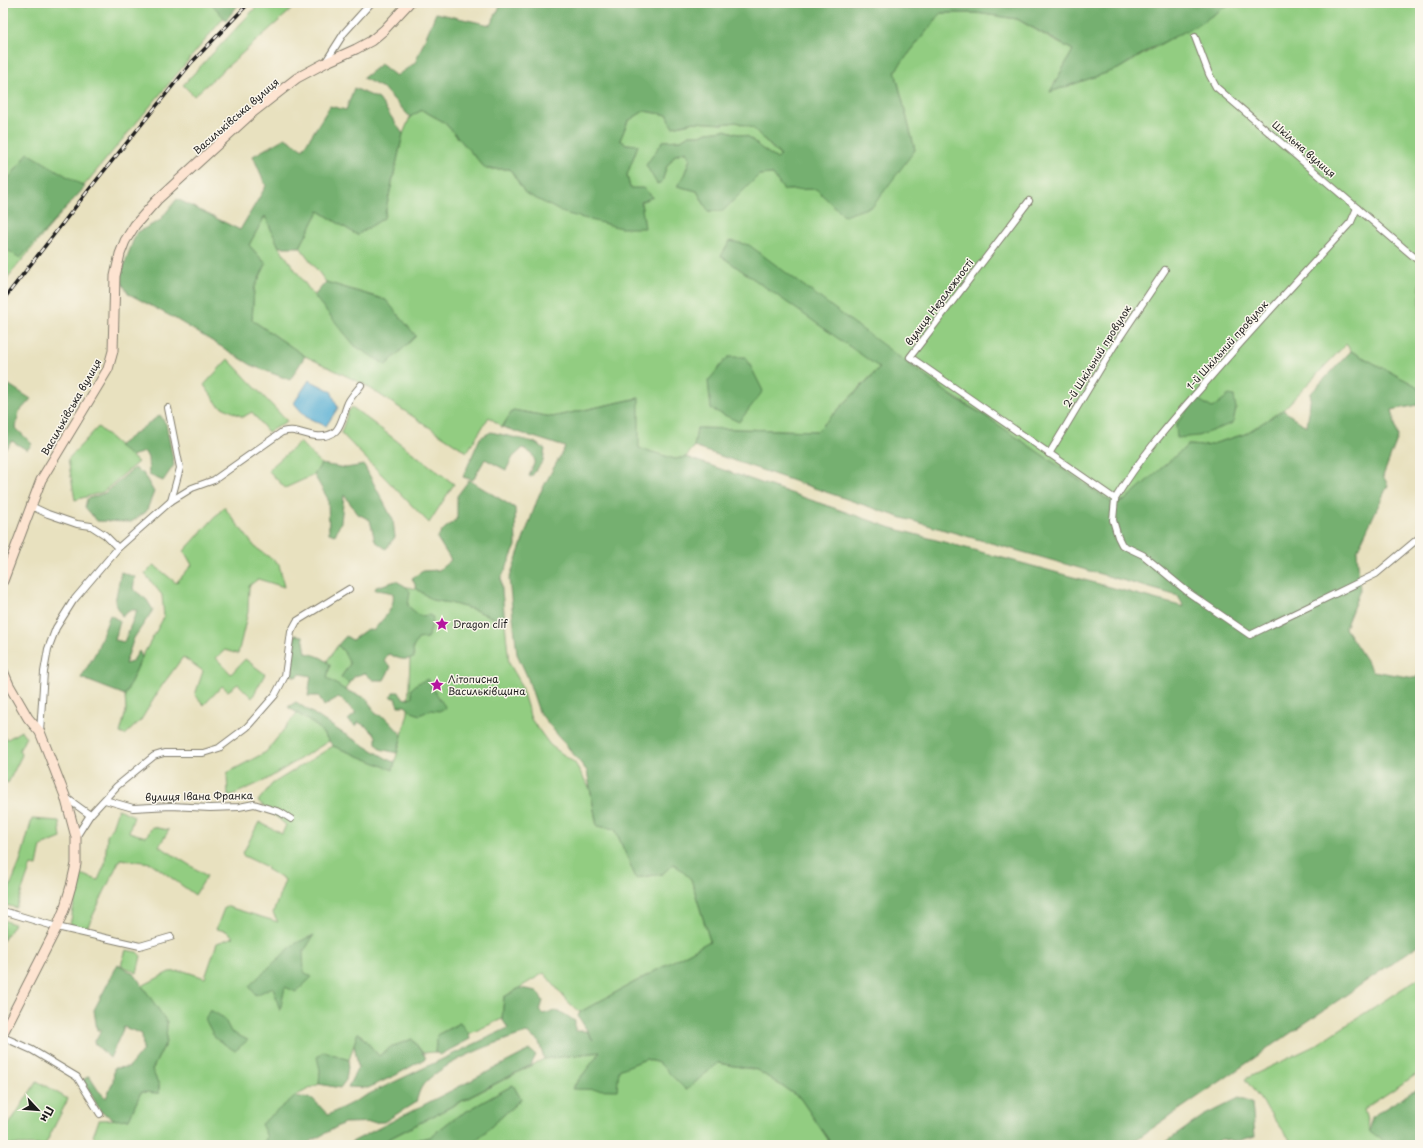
<svg xmlns="http://www.w3.org/2000/svg" width="1423" height="1148" font-family="'Playpen Sans',sans-serif">
<rect width="100%" height="100%" fill="#fbf7ec"/>
<filter id="ink" filterUnits="userSpaceOnUse"><feTurbulence type="fractalNoise" baseFrequency=".025" numOctaves="2"/><feDisplacementMap in="SourceGraphic" scale="8" xChannelSelector="R" yChannelSelector="G"/><feConvolveMatrix kernelMatrix="1 2 1 2 8 2 1 2 1" color-interpolation-filters="sRGB"/></filter>
<filter id="wash" filterUnits="userSpaceOnUse"><feTurbulence type="fractalNoise" baseFrequency=".012" numOctaves="4" result="noise"/><feDisplacementMap in="SourceGraphic" scale="16" xChannelSelector="R" yChannelSelector="G"/><feGaussianBlur stdDeviation="0.9" result="paint"/><feColorMatrix in="noise" values="0 0 0 0 0 0 0 0 0 0 0 0 0 0 0 0 0 1.4 0 .05"/><feComposite in="paint" operator="in"/></filter>
<g filter="url(#wash)">
<rect width="100%" height="100%" fill="#e8e1bf"/>
<!-- green -->
<g fill="#92cd81" stroke="#57744e">
<polygon points="3,3 236,3 3,283"/>
<polygon points="260,3 299,3 194,96 183,85"/>
<polygon points="1231,3 1420,3 1420,388 1351,351 1346,344 1283,410 1245,434 1206,446 1188,445 1125,500 1114,504 984,415 721,256 880,367 817,431 697,428 694,447 686,457 675,459 638,448 638,398 552,417 513,410 502,427 489,417 467,452 365,385 305,356 252,320 254,289 266,264 249,245 265,216 279,247 314,296 386,300 326,282 300,247 319,211 357,235 384,218 403,134 410,117 422,110 444,122 486,169 510,169 525,193 630,188 627,175 638,145 626,144 620,140 628,121 644,111 668,115 673,127 695,122 722,124 736,122 753,128 781,157 777,159 761,148 749,137 724,130 708,132 700,135 689,135 681,140 663,141 662,182 666,168 675,155 687,151 690,159 684,175 678,186 697,191 708,211 723,211 759,175 772,174 784,190 816,189 915,150 895,71 941,13 976,13 1017,19 1053,40 1073,50 1050,92 1118,69"/>
<polygon points="228,359 287,421 268,432 252,412 243,417 218,405 204,385"/>
<polygon points="352,407 454,484 429,523 341,433 348,412"/>
<polygon points="98,427 138,462 103,492 75,500 68,459"/>
<polygon points="300,442 321,464 314,475 285,488 268,470"/>
<polygon points="224,507 255,547 279,564 284,587 258,579 249,586 248,612 238,654 225,650 216,658 231,674 245,659 265,674 252,698 238,684 228,691 222,686 204,705 195,695 203,671 183,657 161,687 141,720 125,735 120,733 126,711 125,695 142,657 164,617 162,595 145,574 154,565 176,583 192,565 184,551"/>
<polygon points="398,585 417,589 432,600 450,603 475,610 505,623 509,663 519,680 531,719 550,745 575,763 590,789 597,826 615,829 636,878 662,874 674,863 691,879 710,941 580,1012 568,1002 544,973 504,997 502,1019 469,1034 459,1023 437,1035 435,1052 423,1053 412,1039 391,1047 379,1056 358,1032 349,1060 324,1051 319,1084 295,1096 262,1145 231,1145 228,1141 223,1145 101,1145 93,1136 99,1120 129,1119 141,1092 159,1093 159,1085 152,1070 166,1042 167,1022 142,986 169,972 184,971 205,978 217,943 234,937 226,931 216,929 225,906 278,922 273,913 285,880 266,869 267,867 242,855 259,822 282,834 286,825 258,801 272,784 333,746 393,769 408,713 410,657"/>
<polygon points="338,645 344,652 350,664 341,677 349,683 345,690 327,678 330,665 327,661"/>
<polygon points="297,713 318,727 329,741 266,780 228,797 227,773 266,752"/>
<polygon points="21,731 26,737 19,751 22,755 8,783 3,781 3,736 8,739"/>
<polygon points="118,809 134,816 129,832 146,837 152,827 169,830 159,846 207,876 195,895 151,863 120,859 87,928 70,925 80,874 98,880 105,864 107,836 112,827"/>
<polygon points="32,819 59,821 61,838 41,846 37,866 31,865 16,908 3,904 20,862"/>
<polygon points="3,920 14,924 3,941"/>
<polygon points="126,950 137,952 141,956 137,973 121,965"/>
<polygon points="1420,977 1420,1072 1364,1109 1370,1132 1388,1145 1294,1145 1245,1079 1316,1045"/>
<polygon points="601,1052 572,1088 646,1059 659,1063 686,1090 718,1063 757,1070 800,1098 832,1145 471,1145 521,1099 513,1085 453,1119 430,1137 410,1141 400,1145 377,1145 544,1059"/>
<polygon points="37,1081 68,1099 45,1145 3,1145 3,1134"/>
</g>
<!-- forest -->
<g fill="#75b06f" stroke="#486646">
<polygon points="211,3 240,3 226,20"/>
<polygon points="502,3 1231,3 1198,25 1150,49 1118,69 1050,92 1073,50 1017,19 976,13 941,13 895,71 915,150 873,206 844,216 816,189 784,190 772,174 759,175 723,211 708,211 697,191 677,186 684,175 690,159 686,151 675,155 666,168 662,182 657,184 646,165 663,141 681,140 689,135 700,135 708,132 724,130 749,137 761,148 777,159 781,156 753,128 736,122 722,124 695,122 672,127 668,115 644,111 628,121 620,140 626,144 638,145 627,175 630,188 643,188 653,197 641,202 645,228 621,228 564,213 525,193 510,169 486,169 444,122 422,110 410,117 383,88 363,78 381,64 396,76 415,63 436,13 490,25"/>
<polygon points="354,88 379,99 403,134 384,218 357,235 319,211 300,247 279,247 265,216 249,245 266,264 254,289 252,320 305,356 290,380 253,366 174,318 129,294 119,279 136,233 159,221 177,199 240,230 266,186 253,156 285,138 303,149 330,106 346,110"/>
<polygon points="28,153 85,187 20,258 3,247 3,186"/>
<path d="M730,241L749,245L957,400L984,415L1114,504L1125,500L1188,445L1206,446L1245,434L1283,410L1307,427L1311,393L1351,351L1420,388V402L1418,405L1392,410L1398,437L1383,476L1388,485L1357,551L1360,590L1345,628L1373,671L1415,678L1420,673V944L1128,1145H832L800,1098L757,1070L718,1063L686,1090L659,1063L646,1059L619,1070L617,1090L572,1089L600,1052L544,1059L539,1042L527,1033C498,1041 442,1062 423,1085C419,1090 418,1097 416,1102L384,1122L344,1123L304,1145H262L267,1137L261,1124L295,1096L313,1099L328,1115L373,1092L508,1028L502,1019L504,997L520,988L537,991L543,1001L540,1011L543,1014C559,1008 562,1013 575,1021V1031H587L593,1040L578,1016L580,1012L710,941L691,879L674,864L662,874L636,878L615,829L597,826L587,771L539,712L527,676L517,654L509,579L539,495L565,447L502,427L513,410L552,417L639,398V448L675,459L686,457L892,528L1184,607L1178,596L899,517L694,447L697,428L817,431L880,368L721,256Z"/>
<polygon points="326,282 386,300 416,336 386,365 355,346 314,296"/>
<polygon points="728,357 746,357 763,391 739,422 711,409 708,381"/>
<polygon points="3,381 31,399 19,412 16,428 32,444 27,450 12,441 5,449 3,448 3,408 4,405 3,403"/>
<polygon points="1229,395 1234,396 1236,408 1233,423 1198,436 1177,438 1176,425 1196,398 1212,408"/>
<polygon points="160,415 166,424 174,465 163,481 149,475 148,458 145,452 131,456 118,446"/>
<polygon points="491,432 534,442 545,449 543,461 531,477 529,476 535,461 532,454 523,448 513,457 506,470 485,459 473,480 463,477 480,438"/>
<polygon points="321,464 346,468 364,465 393,520 395,537 386,549 375,541 370,520 358,514 344,495 341,522 335,535 329,533 328,499 314,475"/>
<polygon points="134,468 143,473 154,492 146,512 131,522 97,521 85,507 87,499 105,493"/>
<polygon points="469,480 515,508 516,546 501,579 505,623 475,610 450,603 432,600 417,589 412,578 423,571 439,570 451,560 437,538 444,529 457,519 457,496"/>
<polygon points="121,572 135,577 133,589 147,600 153,610 134,638 125,664 132,662 139,651 142,657 125,695 81,678 96,652 110,615 120,621 115,640 124,642 137,610 131,610 122,616 115,602"/>
<path d="M396,581L405,586L410,591L408,606L420,616L429,615L433,617L431,630L427,638L418,639L413,648L414,658C404,660 399,660 390,654L387,655L384,661L391,667L384,680H373L365,673L355,676L349,683L341,677L350,664L344,652L338,645L346,636L352,640L367,629L373,631C382,619 396,609 393,593L384,591L375,590L376,587Z"/>
<path d="M295,635L303,636L306,653C315,655 324,657 330,665L327,678L345,690L366,698L376,714L386,718L402,735L397,753L380,749L376,743V736L367,727L358,722L356,727L348,720L356,713L339,697L330,702L324,706L319,696H308L311,676L301,674L295,677L290,674V662Z"/>
<polygon points="428,679 433,689 446,708 439,711 430,710 420,715 412,712 405,706 398,706 395,698 391,697 393,692 399,692 401,696 405,699 412,697 411,689 418,683"/>
<polygon points="296,702 341,732 391,761 395,762 393,770 333,746 318,727 288,707"/>
<polygon points="314,935 303,953 304,972 312,977 296,992 285,987 280,1011 273,987 256,995 249,986 294,944"/>
<polygon points="118,964 135,975 167,1022 166,1042 152,1070 159,1085 159,1093 141,1092 129,1119 116,1120 101,1112 83,1080 89,1076 98,1090 106,1098 113,1082 114,1068 129,1067 143,1050 142,1034 124,1027 110,1058 94,1043 101,1030 97,1030 94,1010"/>
<polygon points="210,1010 224,1018 231,1032 248,1040 235,1051 215,1038 205,1019"/>
<polygon points="460,1023 469,1034 470,1039 440,1055 435,1052 437,1035"/>
<polygon points="358,1032 379,1056 391,1047 412,1039 426,1058 396,1075 368,1088 348,1087 358,1067 354,1044"/>
<polygon points="530,1050 536,1055 531,1065 377,1145 346,1145"/>
<polygon points="324,1051 349,1060 346,1080 340,1088 319,1084 320,1070 317,1057"/>
<polygon points="513,1085 521,1099 471,1145 400,1145 410,1141 430,1137 453,1119"/>
<polygon points="1420,1087 1420,1145 1388,1145 1370,1132 1371,1117"/>
<polygon points="1239,1098 1252,1103 1255,1136 1234,1142 1222,1139 1207,1145 1162,1145 1203,1116"/>
</g>
<!-- water -->
<polygon fill="#57afd4" stroke="#3a6678" points="309,380 331,391 338,408 326,426 306,417 294,403"/>
</g>
<g filter="url(#ink)">
<g fill="none" stroke-linecap="round" stroke-linejoin="round">
<!-- street casing -->
<g stroke="#827e6e" stroke-width="8">
<g id="street">
<polyline points="1195,37 1209,74 1216,87 1420,262"/>
<polyline points="325,63 344,33 371,3"/>
<polyline points="1029,201 910,357 1115,499 1113,520 1118,537 1122,545 1143,555 1189,593 1250,635 1376,574 1420,537"/>
<polyline points="168,408 180,468 171,501"/>
<polyline points="1049,454 1114,346 1165,270"/>
<path d="M1115,499C1139,459 1170,423 1201,388C1249,332 1301,277 1351,222L1357,208"/>
<polyline points="31,506 48,514 77,524 91,526 105,535 118,548"/>
<path d="M40,732L44,672L48,649L56,628L73,601L118,548L171,501L192,488L214,480L282,432C298,428 302,435 316,436C340,438 340,424 347,405C349,398 357,391 361,385"/>
<polyline points="65,797 90,815"/>
<polyline points="105,800 133,808 171,806 210,808 239,807 254,804 280,812 291,819"/>
<polyline points="76,837 90,815 117,786 154,756 164,753 203,753 219,748 247,727 275,695 285,676 291,632 297,621 349,589"/>
<polyline points="3,911 57,927 140,946 171,937"/>
<polyline points="3,1037 32,1050 77,1077 100,1114"/>
</g>
</g>
<!-- secondary casing -->
<g stroke="#827e6e" stroke-width="11">
<g id="secondary">
<polyline points="3,581 41,480 108,369 113,351 115,276 120,254 125,241 135,225 157,200 252,113 297,78 325,63 356,49 371,41 384,30 409,3"/>
<polyline points="3,671 9,685 28,718 40,732 65,796 76,837 76,864 71,886 64,910 57,927 3,1033"/>
</g>
</g>
<!-- street -->
<use href="#street" stroke="#fff" stroke-width="6"/>
<!-- secondary -->
<use href="#secondary" stroke="#fde4d1" stroke-width="9"/>
<!-- rail casing -->
<g stroke="#1c1c1c" stroke-width="3.5">
<polyline id="rail" points="3,300 87,192 192,62 249,3"/>
</g>
<!-- rail -->
<use href="#rail" stroke="#fbf7ec" stroke-width="2" stroke-dasharray="6" stroke-linecap="butt"/>
</g>
</g>
<!-- icons -->
<defs>
<g id="sight-bare" transform="scale(1.08)"><path d="M0-6L1.8-2.2L6-1.7L2.9 1.2L3.7 5.4L0 3.3L-3.7 5.4L-2.9 1.2L-6-1.7L-1.8-2.2Z" fill="#b5179e" stroke="#fbf7ec" stroke-width="2.5" paint-order="stroke"/></g>
</defs>
<g fill-rule="evenodd">
<use href="#sight-bare" x="442" y="624"/>
<use href="#sight-bare" x="437" y="685"/>
</g>
<g text-anchor="middle" stroke-width="3" stroke-linejoin="round" paint-order="stroke">
<!-- street labels -->
<g font-size="10" fill="#1c1c1c" stroke="#fbf7ec">
<text transform="translate(236 116) rotate(-41)" y="4">Васильківська вулиця</text>
<text transform="translate(1304 149) rotate(41)" y="4">Шкільна вулиця</text>
<text transform="translate(939 302) rotate(-53)" y="4">вулиця Незалежності</text>
<text transform="translate(1227 345) rotate(-48)" y="4">1-й Шкільний провулок</text>
<text transform="translate(1097 356) rotate(-58)" y="4">2-й Шкільний провулок</text>
<text transform="translate(71 407) rotate(-60)" y="4">Васильківська вулиця</text>
<text transform="translate(199 796) rotate(-1)" y="4">вулиця Івана Франка</text>
</g>
<!-- poi labels -->
<g font-size="10" fill="#1c1c1c" stroke="#fbf7ec" text-anchor="start">
<text x="453" y="628">Dragon clif</text>
<text x="448" y="683">Літописна<tspan x="448" dy="12">Васильківщина</tspan></text>
</g>
</g>
<!-- margin -->
<rect width="1423" height="1148" fill="none" stroke="#fbf7ec" stroke-width="16"/>
<!-- north arrow -->
<g transform="translate(38 1110) rotate(116)" stroke="#fbf7ec" stroke-width="3" paint-order="stroke">
<path d="M0-3L7 15L0 10L-7 15Z" fill="#1c1c1c"/>
<text y="-6" font-size="11" font-weight="bold" text-anchor="middle" fill="#1c1c1c">Пн</text>
</g>
</svg>
